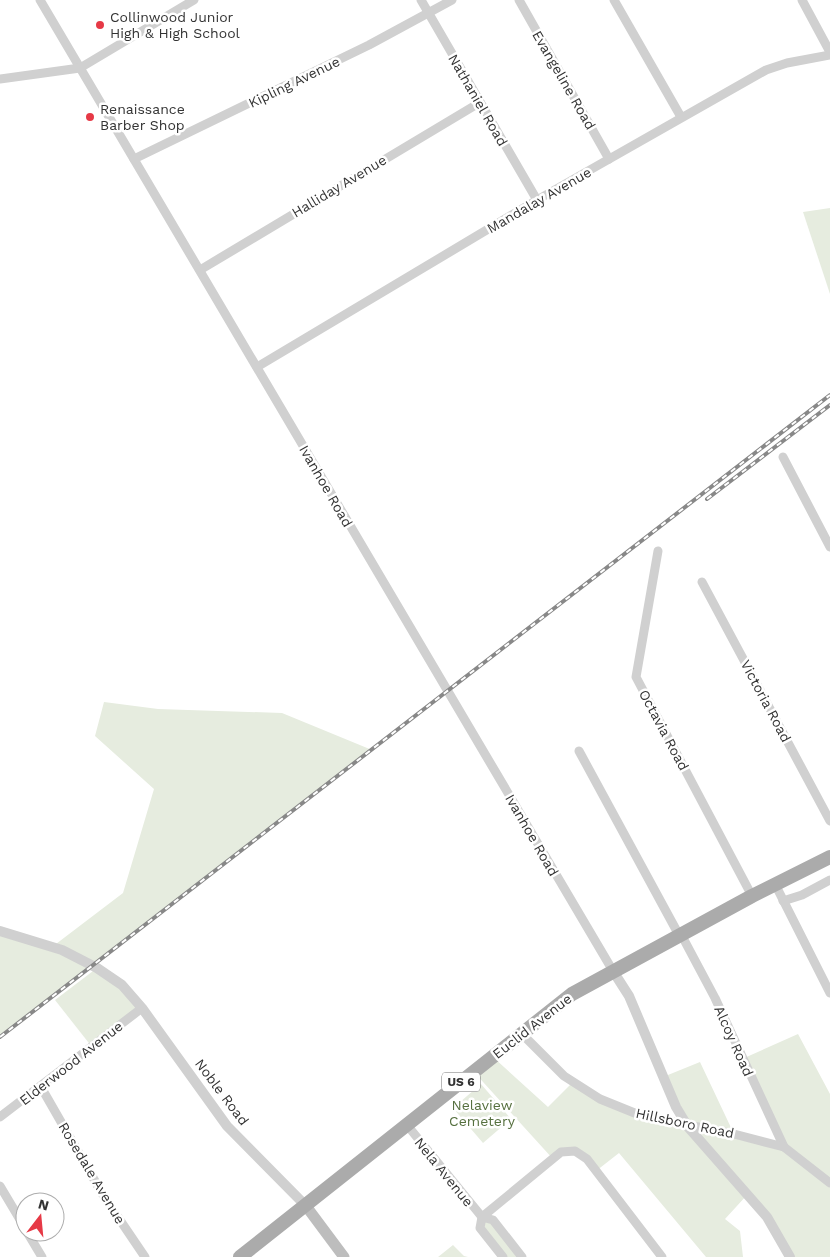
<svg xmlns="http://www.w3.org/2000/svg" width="830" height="1257" font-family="'Work Sans',sans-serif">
<rect width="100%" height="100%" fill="#fff"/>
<!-- green -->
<g fill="#e6ecdf">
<polygon points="830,208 830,294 803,212"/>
<polygon points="104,702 158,709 282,713 372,750 0,1037 0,931 52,947 123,893 154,789 95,736"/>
<polygon points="97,968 142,1008 92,1047 55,1000"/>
<polygon points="798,1034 830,1094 830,1257 790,1257 747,1195 725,1219 740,1231 743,1257 706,1257 619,1153 596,1171 575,1151 553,1159 474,1072 493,1057 548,1107 573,1082 600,1099 687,1127 663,1077 700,1062 734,1134 784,1147 742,1059"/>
<polygon points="481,1084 511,1119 483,1143 453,1108"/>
<polygon points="482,1217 493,1220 522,1257 503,1257 480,1228"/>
<polygon points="453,1245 464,1256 468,1257 438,1257"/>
</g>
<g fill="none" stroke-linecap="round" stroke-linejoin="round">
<!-- minor -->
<g stroke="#d0d0d0" stroke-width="9">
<polyline points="40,0 613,971"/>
<polyline points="421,0 537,200"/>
<polyline points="519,0 609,159"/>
<polyline points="614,0 681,117"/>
<polyline points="802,0 830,52"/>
<polyline points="0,79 80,68 194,0"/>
<polyline points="134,159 369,45 452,0"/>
<polyline points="200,270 479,103"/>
<polyline points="257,367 537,200 766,70 787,63 830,55"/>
<polyline points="783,457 830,547"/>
<polyline points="658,551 636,677 752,896"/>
<polyline points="702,582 830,821"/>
<polyline points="579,751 680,937"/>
<polyline points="775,884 830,993"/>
<polyline points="783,901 802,895 830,880"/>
<polyline points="682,936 715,998 784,1147"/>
<polyline points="522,1034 564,1076 600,1099 642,1116 734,1134 784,1147 830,1183"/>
<polyline points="41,1087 103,1195 145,1257"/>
<polyline points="0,1117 142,1008"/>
<polyline points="407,1125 482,1217 561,1152 575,1151 587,1159 662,1257"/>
<polyline points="0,1186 25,1228"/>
<polyline points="27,1232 42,1257"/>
<polyline points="503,1257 480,1228 482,1217 493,1220 522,1257"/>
</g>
<!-- tertiary -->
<g stroke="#d0d0d0" stroke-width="10">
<polyline points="0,931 62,950 97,968 122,985 142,1008 227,1126 306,1206"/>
<polyline points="613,971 629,996 676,1107 688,1127 767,1217 790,1257"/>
</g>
<!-- secondary -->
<polyline stroke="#bdbdbd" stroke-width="11" points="306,1206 344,1257"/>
<!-- primary -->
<polyline stroke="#ababab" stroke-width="14" points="240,1257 572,994 752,896 830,857"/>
<!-- rail casing -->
<g stroke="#888" stroke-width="4">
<g id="rail">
<polyline points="707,499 830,405"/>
<polyline points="0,1037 830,395"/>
</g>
</g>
<!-- rail -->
<use href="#rail" stroke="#fff" stroke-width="2" stroke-dasharray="5.5" stroke-linecap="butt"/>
</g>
<!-- markers -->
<g fill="#e63946" stroke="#fff" stroke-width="2">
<circle cx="100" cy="25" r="5"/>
<circle cx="90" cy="117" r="5"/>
</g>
<g text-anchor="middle" stroke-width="5" stroke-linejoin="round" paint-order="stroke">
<!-- shield labels -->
<rect fill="#fff" stroke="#707070" stroke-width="1" x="442" y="1072.5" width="38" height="19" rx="4"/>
<g font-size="12" font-weight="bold" fill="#333">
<text x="461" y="1086">US 6</text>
</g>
<!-- poi labels -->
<g font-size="14" fill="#333" stroke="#fff" text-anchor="start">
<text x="110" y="22">Collinwood Junior<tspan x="110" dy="16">High &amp; High School</tspan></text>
<text x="100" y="114">Renaissance<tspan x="100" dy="16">Barber Shop</tspan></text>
</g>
<!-- street labels -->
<g font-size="14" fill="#333" stroke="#fff">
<text transform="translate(564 80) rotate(60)" y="5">Evangeline Road</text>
<text transform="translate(294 82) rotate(-26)" y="5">Kipling Avenue</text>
<text transform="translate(478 100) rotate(60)" y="5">Nathaniel Road</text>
<text transform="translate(339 186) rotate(-31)" y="5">Halliday Avenue</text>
<text transform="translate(539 200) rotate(-30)" y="5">Mandalay Avenue</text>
<text transform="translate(326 486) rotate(60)" y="5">Ivanhoe Road</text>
<text transform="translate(766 701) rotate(62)" y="5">Victoria Road</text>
<text transform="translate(664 730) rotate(62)" y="5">Octavia Road</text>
<text transform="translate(532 835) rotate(60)" y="5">Ivanhoe Road</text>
<text transform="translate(532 1026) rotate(-38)" y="5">Euclid Avenue</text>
<text transform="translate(734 1041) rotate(66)" y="5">Alcoy Road</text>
<text transform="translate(71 1063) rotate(-38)" y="5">Elderwood Avenue</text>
<text transform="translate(222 1092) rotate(53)" y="5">Noble Road</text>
<text transform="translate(685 1123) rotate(12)" y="5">Hillsboro Road</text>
<text transform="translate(444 1172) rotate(51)" y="5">Nela Avenue</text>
<text transform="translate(92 1173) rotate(59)" y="5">Rosedale Avenue</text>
</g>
<!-- park labels -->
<g font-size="14" fill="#56703f" stroke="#fff">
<text x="482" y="1110">Nelaview<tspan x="482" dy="16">Cemetery</tspan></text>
</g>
</g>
<!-- north arrow -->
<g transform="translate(40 1217) rotate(16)"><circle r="24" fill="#ffffff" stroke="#adadad"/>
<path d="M0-4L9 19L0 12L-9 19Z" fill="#e63946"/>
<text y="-8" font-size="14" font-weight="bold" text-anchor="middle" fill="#333333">N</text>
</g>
</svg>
